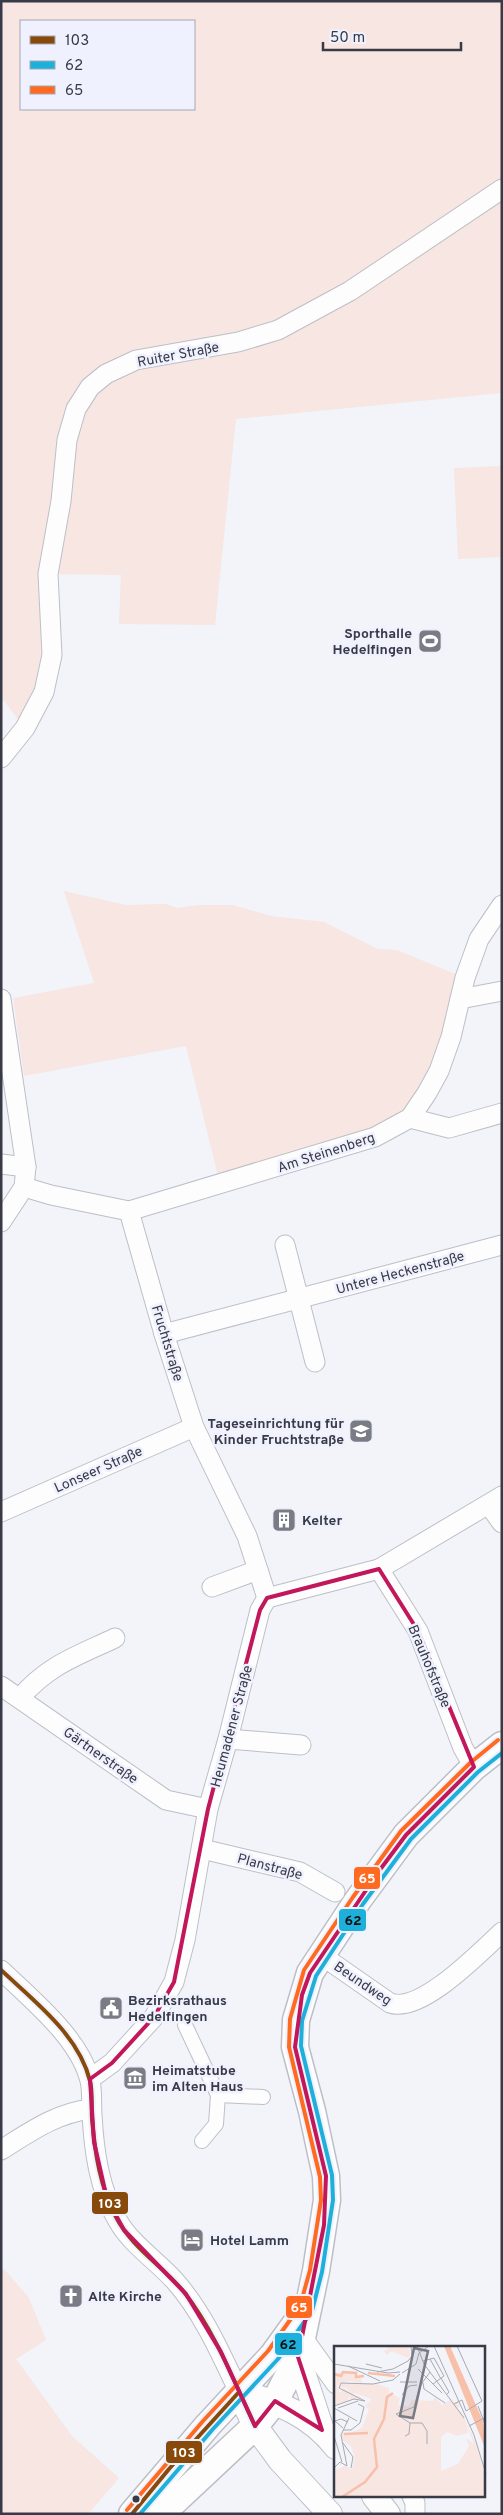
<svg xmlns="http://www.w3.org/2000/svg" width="503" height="2515" font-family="Overpass,sans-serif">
<rect width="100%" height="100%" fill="#f2f4fa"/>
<!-- green -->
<g fill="#f7e6e1" fill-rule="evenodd">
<path d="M1,1H502V393L236,419L215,625L119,624L121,575L49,574L52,655L25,728L1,697ZM21,21H194V109H21Z"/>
<polygon points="502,466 502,557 458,559 454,468"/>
<polygon points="64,891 126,905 166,904 177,908 198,905 233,905 271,916 324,922 378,949 397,950 465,978 460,999 410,1118 220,1184 186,1046 24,1076 13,998 94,983"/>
<polygon points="4,2269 29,2298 46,2340 16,2359 72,2436 119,2478 88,2514 1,2514 1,2271"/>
</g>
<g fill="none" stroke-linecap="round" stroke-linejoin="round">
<!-- pedestrian casing -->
<g stroke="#bdbfc7" stroke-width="16">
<g id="pedestrian">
<polyline points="185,2025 218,2095 216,2124 202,2141"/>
<polyline points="218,2095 263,2097"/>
</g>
</g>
<!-- minor casing -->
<g stroke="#bdbfc7" stroke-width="21">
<g id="minor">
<polyline points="1,758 25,728 44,692 52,655 48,574 61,501 67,440 76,409 90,387 106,374 136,360 238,342 278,330 350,291 502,189"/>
<polyline points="1,999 26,1167 24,1187 1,1222"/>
<polyline points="460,999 502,991"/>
<polyline points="410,1118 449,1128 502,1113"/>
<polyline points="1,1164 26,1167"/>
<polyline points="24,1187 51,1195 129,1211 164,1334 194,1427 247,1536 267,1598"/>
<polyline points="129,1211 375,1137 410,1118 427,1093 439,1071 451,1037 465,978 479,939 502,905"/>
<polyline points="285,1245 315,1362"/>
<polyline points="164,1334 502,1245"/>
<polyline points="489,1505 502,1523"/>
<polyline points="1,1512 194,1427"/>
<polyline points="379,1569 418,1631 463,1748 474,1767"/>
<polyline points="212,1587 258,1570"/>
<polyline points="1,1686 166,1800 208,1809"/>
<path d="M20,1698C48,1665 77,1656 115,1638"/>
<polyline points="228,1739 301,1745"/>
<polyline points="202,1849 300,1872 335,1892"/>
<path d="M321,1955L390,2003C421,2014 480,1952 502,1932"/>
<path d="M1,1970C31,1999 77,2036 89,2077C93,2088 91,2103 92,2115C94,2151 99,2189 118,2221C131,2244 157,2261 175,2281C203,2313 221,2354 239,2392"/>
<polyline points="90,2079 112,2063 154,2017 174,1982 185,1940 208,1809 228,1739 260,1610 267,1598 379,1569 502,1496"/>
<path d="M1,2150C30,2132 56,2113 91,2109"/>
<polyline points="303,2338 336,2384"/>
<polyline points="412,2496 415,2503 415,2514"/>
</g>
</g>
<!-- tertiary casing -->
<g stroke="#bdbfc7" stroke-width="26">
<g id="tertiary">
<polyline points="298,2357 322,2430"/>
<polyline points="239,2392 255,2426 280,2460 330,2514"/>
<path d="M239,2392C278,2402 310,2414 336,2447"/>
<polyline points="374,2496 388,2514"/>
</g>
</g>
<!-- secondary casing -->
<g stroke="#bdbfc7" stroke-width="29">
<g id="secondary">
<polyline points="132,2514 208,2425 273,2355 304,2312"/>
<polyline points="161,2514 255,2426 275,2401 298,2357 316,2271 327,2200 326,2176 312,2111 295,2047 296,2020 310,1973 358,1900 406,1835 474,1767 502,1745"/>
</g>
</g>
<!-- pedestrian -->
<use href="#pedestrian" stroke="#fdfdfe" stroke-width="14"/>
<!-- minor -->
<use href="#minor" stroke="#fdfdfe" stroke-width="19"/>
<!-- tertiary -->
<use href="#tertiary" stroke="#fdfdfe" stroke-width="24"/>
<!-- secondary -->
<use href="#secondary" stroke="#fdfdfe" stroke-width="26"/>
<!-- bus-1 casing -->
<g stroke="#eff2fe" stroke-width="8">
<g id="bus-1">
<path d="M1,1970C34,2001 79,2035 90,2081C93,2093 91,2106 92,2119C95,2153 100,2187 116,2217C132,2248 163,2266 184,2292C215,2332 234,2381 255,2426"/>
<polyline points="132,2514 169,2469 239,2392"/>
</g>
</g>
<!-- bus-2 casing -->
<g stroke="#eff2fe" stroke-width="8">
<polyline id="bus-2" points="140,2514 213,2429 278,2359 312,2311 322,2272 333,2200 332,2175 301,2046 302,2021 316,1976 363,1904 411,1839 478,1772 502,1753"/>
</g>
<!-- bus-3 casing -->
<g stroke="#eff2fe" stroke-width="8">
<polyline id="bus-3" points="127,2510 203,2421 268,2351 300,2306 310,2270 321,2200 320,2177 289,2047 290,2019 304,1970 353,1897 401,1831 470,1763 498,1740"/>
</g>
<!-- bus-1 -->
<use href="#bus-1" stroke="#874a0a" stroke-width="4"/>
<!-- bus-2 -->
<use href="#bus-2" stroke="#1db0da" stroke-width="4"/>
<!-- bus-3 -->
<use href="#bus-3" stroke="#ff6a20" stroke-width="4"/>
</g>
<!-- marked area -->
<path fill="none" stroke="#c2185b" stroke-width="4" stroke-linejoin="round" d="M379,1569L418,1631L474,1767L406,1835L379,1871L310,1973L302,1995L295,2047L326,2176L324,2225L298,2357L322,2430L275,2401L255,2426L221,2352L186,2294L124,2230L107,2199L94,2142L90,2079L112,2063L154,2017L174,1982L208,1809L260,1610L267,1598Z"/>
<!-- icons -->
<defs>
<g id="stadium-square" transform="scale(1.25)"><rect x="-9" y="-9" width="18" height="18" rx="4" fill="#797b85" stroke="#eff2fe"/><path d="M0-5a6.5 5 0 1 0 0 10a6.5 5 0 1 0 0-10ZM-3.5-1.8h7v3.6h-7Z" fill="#fff"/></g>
<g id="school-square" transform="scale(1.25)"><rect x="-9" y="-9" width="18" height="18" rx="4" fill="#797b85" stroke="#eff2fe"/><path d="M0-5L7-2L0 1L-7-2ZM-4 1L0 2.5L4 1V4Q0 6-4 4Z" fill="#fff"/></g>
<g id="building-square" transform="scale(1.25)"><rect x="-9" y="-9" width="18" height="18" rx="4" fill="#797b85" stroke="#eff2fe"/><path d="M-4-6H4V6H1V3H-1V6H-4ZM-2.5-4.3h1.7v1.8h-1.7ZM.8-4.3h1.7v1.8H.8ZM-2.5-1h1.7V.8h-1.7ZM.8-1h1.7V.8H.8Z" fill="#fff"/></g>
<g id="civic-square" transform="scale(1.25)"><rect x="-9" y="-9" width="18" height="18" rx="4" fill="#797b85" stroke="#eff2fe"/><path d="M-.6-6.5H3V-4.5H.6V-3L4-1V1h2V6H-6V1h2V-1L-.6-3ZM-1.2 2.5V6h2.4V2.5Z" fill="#fff"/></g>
<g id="museum-square" transform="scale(1.25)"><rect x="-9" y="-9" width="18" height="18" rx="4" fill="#797b85" stroke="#eff2fe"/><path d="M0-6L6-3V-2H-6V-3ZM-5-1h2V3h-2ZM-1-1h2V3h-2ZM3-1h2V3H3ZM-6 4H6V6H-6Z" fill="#fff"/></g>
<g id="hotel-square" transform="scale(1.25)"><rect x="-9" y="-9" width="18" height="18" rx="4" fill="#797b85" stroke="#eff2fe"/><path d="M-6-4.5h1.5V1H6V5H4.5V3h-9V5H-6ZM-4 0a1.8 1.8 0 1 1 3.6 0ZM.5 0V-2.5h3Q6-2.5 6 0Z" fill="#fff"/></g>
<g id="church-square" transform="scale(1.25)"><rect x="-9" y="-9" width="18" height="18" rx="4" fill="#797b85" stroke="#eff2fe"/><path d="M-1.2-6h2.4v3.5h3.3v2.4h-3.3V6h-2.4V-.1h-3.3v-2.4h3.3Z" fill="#fff"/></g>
</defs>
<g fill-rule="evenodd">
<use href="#stadium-square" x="430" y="641"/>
<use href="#school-square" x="361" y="1431"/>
<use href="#building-square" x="284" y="1520"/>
<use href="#civic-square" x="111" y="2008"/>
<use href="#museum-square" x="135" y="2078"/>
<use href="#hotel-square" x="192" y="2240"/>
<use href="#church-square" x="71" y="2296"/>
</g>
<!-- markers -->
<circle fill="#383a46" stroke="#eff2fe" stroke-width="2" cx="136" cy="2499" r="4.5"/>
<g text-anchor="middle" stroke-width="5" stroke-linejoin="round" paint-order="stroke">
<!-- street labels -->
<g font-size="14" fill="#383a46" stroke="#eff2fe">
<text transform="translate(178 354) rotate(-11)" y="5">Ruiter Straße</text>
<text transform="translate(326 1152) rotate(-18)" y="5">Am Steinenberg</text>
<text transform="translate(400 1272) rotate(-15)" y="5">Untere Heckenstraße</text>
<text transform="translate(168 1343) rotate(73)" y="5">Fruchtstraße</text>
<text transform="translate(98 1469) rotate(-24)" y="5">Lonseer Straße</text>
<text transform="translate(430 1666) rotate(67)" y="5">Brauhofstraße</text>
<text transform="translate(231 1726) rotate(-75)" y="5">Heumadener Straße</text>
<text transform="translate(101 1755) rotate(35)" y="5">Gärtnerstraße</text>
<text transform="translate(270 1866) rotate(15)" y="5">Planstraße</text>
<text transform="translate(363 1983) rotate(34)" y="5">Beundweg</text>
</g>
<!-- poi labels -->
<g font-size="14" font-weight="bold" fill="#383a46" stroke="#eff2fe" text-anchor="start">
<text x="412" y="638" text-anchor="end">Sporthalle<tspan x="412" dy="16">Hedelfingen</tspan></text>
<text x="344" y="1428" text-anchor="end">Tageseinrichtung für<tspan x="344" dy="16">Kinder Fruchtstraße</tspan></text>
<text x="302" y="1525">Kelter</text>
<text x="128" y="2005">Bezirksrathaus<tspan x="128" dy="16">Hedelfingen</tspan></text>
<text x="152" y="2075">Heimatstube<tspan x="152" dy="16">im Alten Haus</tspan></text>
<text x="210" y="2245">Hotel Lamm</text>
<text x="88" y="2301">Alte Kirche</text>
</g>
</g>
<!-- overview -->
<g transform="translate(334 2346)">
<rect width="151" height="151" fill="#f2f4fa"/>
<path d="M52,0H75L76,9L74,12L58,5L52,9L50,4H55ZM14,25L27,32L28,37L16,35L6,37L3,40L6,47L10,42L18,47L13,42L5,41L8,37L42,38L55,42V47L66,52L64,59L75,60L77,54L99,55L101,51L108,59L116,54L122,61L119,57L123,54L126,60L123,63L128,67L144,102L151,131V151H0L2,124L11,120L18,123L21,112L17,100L8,94V86L13,88L28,82L35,64L31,60L38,53L21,47L19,48L25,51L29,54H16V48L14,55L0,59V27ZM132,77L140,98L132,92L135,100L124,118L107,125V91L113,86L123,90L134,87Z" fill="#f7e6e1" fill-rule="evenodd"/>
<path d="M110,0H116L149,75L151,102Z" fill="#f8c0a9"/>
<path fill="none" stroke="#f8c0a9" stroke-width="2.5" d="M34,27L61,30M0,28L7,30L9,26L22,27V31L30,30M10,88L34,87M8,151L31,136L43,121L40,93L50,73L53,51L59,47"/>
<path fill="none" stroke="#a8aab2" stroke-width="1" d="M83,0L90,18L130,72M100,0L140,89L152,128M123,0L148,55M96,13L107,33M89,15L100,12L110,30L99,38M0,18L54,27L66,26M32,18L48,22M14,20L46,35M84,23L108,47M43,26L59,23L74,15L78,10L77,0M68,27L82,18L85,7L95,0M107,32L115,46L113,48M66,36H83M89,37L90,43L111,57M68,49L75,40L83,39M120,58L128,54L132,65L148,55M0,60L20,53L31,55L5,42L7,37L39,38L59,34L66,28M144,60L151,78M0,62L23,75M4,62L24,55M151,73V56M76,77L62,68L80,61L86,40L96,26M76,77H88L93,85V98M135,80L152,71M9,82L1,75L7,73L14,76M9,84H17L26,77L30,61L24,58M0,90L8,116M71,90L75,88L76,77M9,97L19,111L17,122M13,120L7,89L15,72M0,122L6,116L13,120"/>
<path fill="#797b85" fill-opacity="0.15" stroke="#797b85" stroke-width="2.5" d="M80,2L94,5L79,72L66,70Z"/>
<rect width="151" height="151" fill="none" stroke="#383a46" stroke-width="2.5"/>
</g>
<g stroke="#eff2fe" stroke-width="2">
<rect x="353" y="1866" width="28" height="24" rx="5" fill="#ff6a20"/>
<rect x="338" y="1908" width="29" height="24" rx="5" fill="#1db0da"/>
<rect x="91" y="2191" width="38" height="24" rx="5" fill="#874a0a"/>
<rect x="285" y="2295" width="28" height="24" rx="5" fill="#ff6a20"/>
<rect x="274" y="2332" width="29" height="24" rx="5" fill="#1db0da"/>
<rect x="165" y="2440" width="38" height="24" rx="5" fill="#874a0a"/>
</g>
<g font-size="14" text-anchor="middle" font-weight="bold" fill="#fff">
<text x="367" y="1883">65</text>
<text x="110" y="2208">103</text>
<text x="299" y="2312">65</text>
<text x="184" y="2457">103</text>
</g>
<g font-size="14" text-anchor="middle" font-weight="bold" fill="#111">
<text x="353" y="1925">62</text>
<text x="288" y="2349">62</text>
</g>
<!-- border -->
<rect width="503" height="2515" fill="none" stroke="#383a46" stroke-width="5"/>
<!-- legend -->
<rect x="20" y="20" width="175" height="90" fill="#eff2fe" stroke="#a6a8b4"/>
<rect x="30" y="36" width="25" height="8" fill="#874a0a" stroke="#a6a8b4"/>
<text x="65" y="45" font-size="15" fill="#383a46">103</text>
<rect x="30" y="61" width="25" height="8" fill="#1db0da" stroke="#a6a8b4"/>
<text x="65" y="70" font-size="15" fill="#383a46">62</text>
<rect x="30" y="86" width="25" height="8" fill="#ff6a20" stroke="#a6a8b4"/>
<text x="65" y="95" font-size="15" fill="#383a46">65</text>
<!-- scale -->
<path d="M323 42v8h138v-8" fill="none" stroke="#383a46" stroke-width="2.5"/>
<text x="330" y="42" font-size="15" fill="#383a46" stroke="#eff2fe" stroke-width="4" paint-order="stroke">50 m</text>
</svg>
